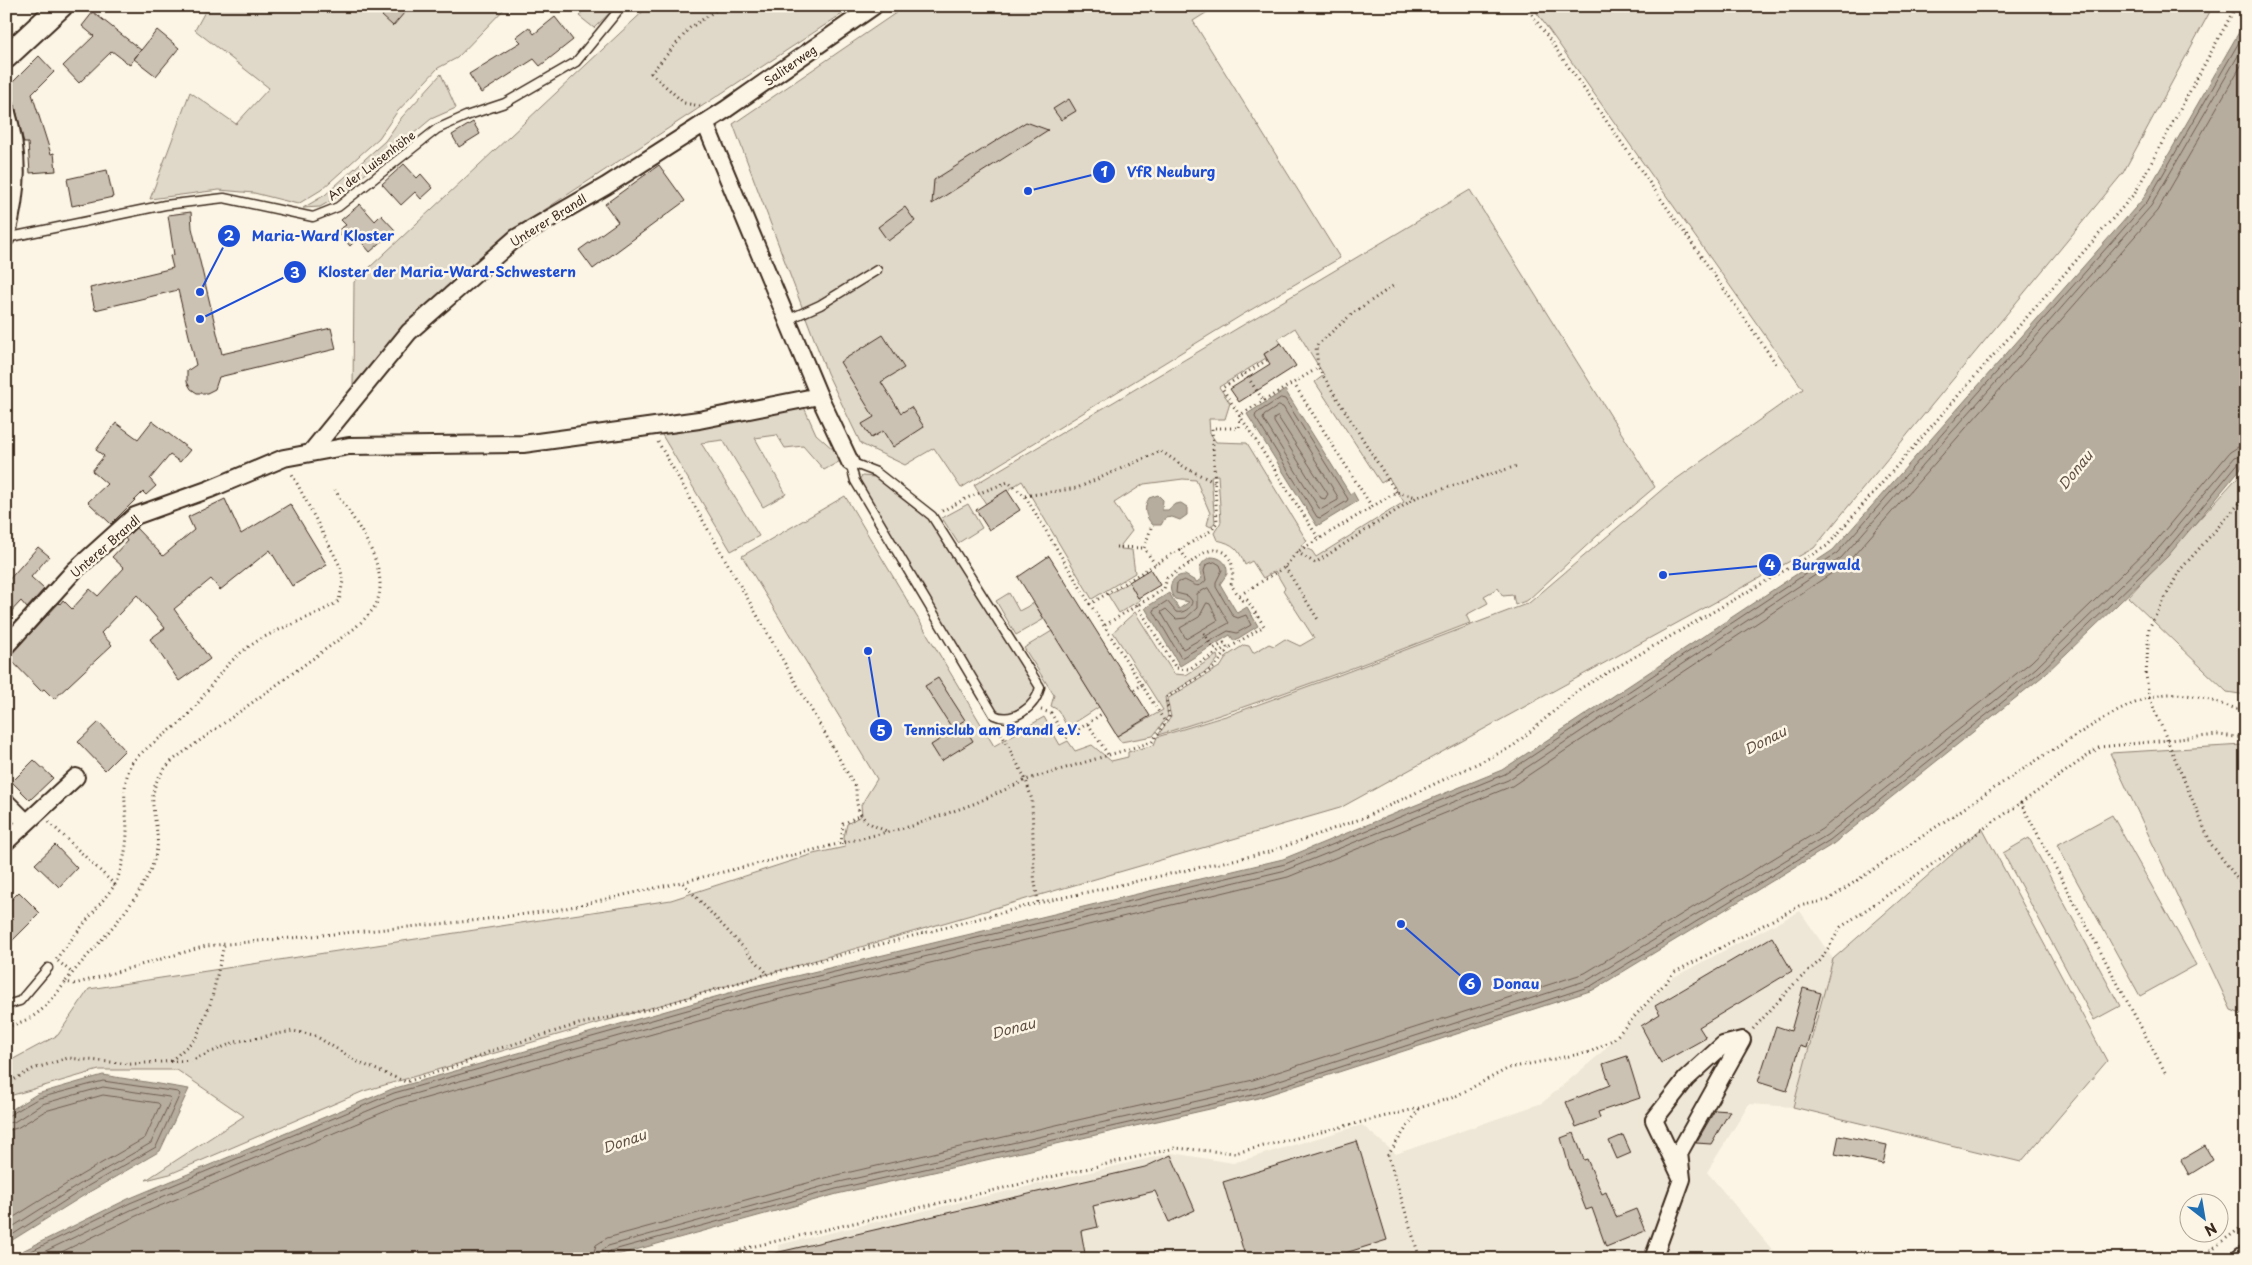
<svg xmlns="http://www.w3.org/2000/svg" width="2252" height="1265" font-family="'Playpen Sans',sans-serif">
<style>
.built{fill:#eee6d6}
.green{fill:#e0d8c8;stroke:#8e8173;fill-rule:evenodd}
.water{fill:#b7ad9e;stroke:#85796b}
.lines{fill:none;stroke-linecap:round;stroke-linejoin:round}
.shore{stroke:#6d5e51;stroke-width:1}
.building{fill:#ccc2b3;stroke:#3b2a1e}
.lane-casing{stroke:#3b2a1e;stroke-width:11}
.street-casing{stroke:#3b2a1e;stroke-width:20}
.secondary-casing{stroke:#3b2a1e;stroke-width:26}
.path{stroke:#3b2a1e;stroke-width:3;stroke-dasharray:1 4;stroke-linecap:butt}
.lane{stroke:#fcf5e5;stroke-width:8}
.street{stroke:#fcf5e5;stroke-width:16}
.secondary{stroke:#fcf5e5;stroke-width:22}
.labels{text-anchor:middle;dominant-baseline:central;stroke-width:5;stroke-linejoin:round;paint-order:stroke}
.street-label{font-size:12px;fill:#3b2a1e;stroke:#fcf5e5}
.water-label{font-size:14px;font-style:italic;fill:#605144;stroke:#fcf5e5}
.leader{fill:none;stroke:#1d4ed8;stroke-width:2}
.callout-dot{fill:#1d4ed8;stroke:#fcf5e5;stroke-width:2}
.mark-label{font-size:15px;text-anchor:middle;font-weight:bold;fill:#fff}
.callout-label{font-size:14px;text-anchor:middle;font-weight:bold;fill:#1d4ed8;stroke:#fcf5e5;stroke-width:5;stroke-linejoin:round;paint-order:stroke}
</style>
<rect width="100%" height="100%" fill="#fcf5e5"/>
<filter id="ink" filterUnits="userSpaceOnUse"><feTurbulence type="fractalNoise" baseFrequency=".02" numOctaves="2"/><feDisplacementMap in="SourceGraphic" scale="10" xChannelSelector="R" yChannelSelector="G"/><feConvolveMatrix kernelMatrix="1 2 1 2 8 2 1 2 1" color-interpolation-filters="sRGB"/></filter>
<g filter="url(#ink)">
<polygon class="built" points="1800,911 1833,959 1793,1107 1749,1104 1707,1172 1780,1259 781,1259 778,1245 1172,1153 1233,1163 1362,1125 1396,1154 1542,1103 1600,1054 1672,978"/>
<g class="green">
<polygon points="208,6 507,6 457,58 438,68 397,112 379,138 321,190 298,204 254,193 219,190 150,199 190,92 236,124 269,88 195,30"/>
<polygon points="588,6 617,6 594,28 579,16"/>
<polygon points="649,6 854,6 511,232 403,327 353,387 354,282"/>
<polygon points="906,6 1217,6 1193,21 1340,258 1242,315 961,488 934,448 905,465 861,444 827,373 733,124"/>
<polygon points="1532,6 2213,6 2123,173 1814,548 1340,808 364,1091 170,1174 146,1180 244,1116 177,1070 99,1070 6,1097 6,1063 58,1035 89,989 671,900 813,854 845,847 844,837 847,824 862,815 861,805 877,779 742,556 845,496 994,746 1044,717 1060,745 1068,741 1075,751 1092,745 1111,761 1128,757 1128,752 1154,745 1157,737 1232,714 1339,675 1529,603 1665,487 1803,389"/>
<polygon points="441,74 456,108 431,119 339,196 320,207 303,208 325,195 385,141 402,117"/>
<path d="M1470 190 1655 487 1597 536 1528 600 1515 605 1513 595 1503 596 1498 588 1484 596 1488 603 1466 615 1470 623C1367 663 1264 702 1158 735L1171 717 1167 699 1221 666 1227 656 1244 645 1249 646 1253 653 1269 644 1274 646 1285 639 1300 646 1314 638 1283 590 1285 588 1275 571 1263 578 1252 561 1245 565C1239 549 1234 544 1217 540L1214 533 1221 522 1218 475 1211 476 1215 522 1211 527 1207 525 1210 513 1196 480 1183 479 1144 484 1114 503 1132 531 1121 545V549L1132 550 1135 573 1092 599 1022 481 986 504 974 485ZM1295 328 1324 375 1315 382 1381 483 1389 478 1404 502 1316 557 1312 551 1301 546 1307 541 1247 443 1216 442 1210 433 1209 419H1225L1230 403 1219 387 1266 358 1264 354 1281 343 1278 339Z"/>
<polygon points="803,405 816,434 844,459 824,470 803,446 785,448 777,435 755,438 786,494 763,507 723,440 701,443 759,536 731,551 659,430"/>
<polygon points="2246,468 2246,695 2227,692 2128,597"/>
<polygon points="862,476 875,477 930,518 1036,688 1031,700 1008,715 996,712 858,481"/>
<polygon points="968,504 982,528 958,543 942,518"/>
<polygon points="1129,582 1140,600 1119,613 1108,595"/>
<polygon points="1009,593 1019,611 1034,603 1044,619 1016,635 996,601"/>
<polygon points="1135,612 1174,674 1186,675 1217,655 1218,659 1211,668 1165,697 1168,716 1153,736 1121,742 1117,736 1163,710 1113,632"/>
<polygon points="1052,631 1099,707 1071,725 1065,723 1058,710 1051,706 1054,695 1024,648"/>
<polygon points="2243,745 2246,746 2246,1016 2231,1010 2110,753"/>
<polygon points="2112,815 2196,965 2140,996 2057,845"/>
<polygon points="1982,828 2107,1061 2021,1162 1793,1107 1833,959"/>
<polygon points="2029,838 2120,1006 2094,1020 2003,853"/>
</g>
<g class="water">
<polygon points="2246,20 2246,462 2168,556 2043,676 1833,844 1593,990 1258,1098 837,1194 603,1259 6,1259 128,1199 392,1089 750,987 1283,859 1502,770 1833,550 2143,199"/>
<polygon points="1285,390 1350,494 1353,492 1358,501 1317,526 1247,414"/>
<path d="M1158 495 1163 500 1162 510H1168L1175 504 1181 503 1187 507V515L1180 520 1172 517 1165 518 1161 525H1153C1145 517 1143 508 1149 498Z"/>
<path d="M1211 557C1221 557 1228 563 1227 574L1220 584 1237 613 1247 607 1258 626 1234 641 1230 635 1180 666 1145 608 1169 593 1179 609 1189 602 1175 599C1166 589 1171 575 1185 575L1197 582 1202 578C1197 569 1201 561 1211 557Z"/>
<polygon points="103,1075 189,1089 160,1151 91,1191 6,1244 6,1113 37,1094"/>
</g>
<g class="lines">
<g class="shore">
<polygon points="1281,398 1285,399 1348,499 1347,501 1320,518 1317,517 1255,417 1256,414"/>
<polygon points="1279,406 1283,407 1338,497 1338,500 1322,509 1319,508 1263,419 1264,416"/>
<polygon points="1278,417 1328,494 1325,499 1321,498 1274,422 1274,419"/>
<path d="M1215 562 1220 565 1222 570 1216 582V587L1233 616 1238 618 1246 615 1251 625 1237 633 1228 631 1181 658 1153 610 1167 601 1176 612C1183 614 1192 608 1192 601L1188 596 1176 593 1177 583 1184 580C1193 583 1198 591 1206 580L1204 571 1206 565Z"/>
<polygon points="1208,588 1229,623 1183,649 1161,612 1166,609 1176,619 1186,618 1197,608 1197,594"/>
<polygon points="1207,603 1210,604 1218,620 1186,639 1180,628 1199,617"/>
<polyline points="6,1117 39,1098 103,1081 178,1092 180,1094 156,1147 88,1186 6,1239"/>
<polyline points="6,1123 14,1122 42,1104 103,1087 169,1097 171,1099 151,1143 85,1181 6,1231"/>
<polyline points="6,1131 17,1128 45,1111 103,1095 158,1103 160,1105 145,1138 81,1175 6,1222"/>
<polyline points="15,1259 130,1203 394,1093 751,992 1285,864 1505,774 1837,553 2147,202 2246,30"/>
<polyline points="29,1259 133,1209 396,1099 753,998 1286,870 1508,780 1841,558 2151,206 2246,42"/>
<polyline points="47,1259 136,1216 398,1106 755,1005 1288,877 1512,786 1847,563 2157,211 2246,57"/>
<polyline points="592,1259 596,1245 607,1238 833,1176 1253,1080 1585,973 1822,829 2031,662 2154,543 2230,452 2238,447 2246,446"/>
<polyline points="600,1259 601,1251 608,1246 835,1183 1255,1088 1588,980 1827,835 2036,668 2159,548 2235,457 2246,453"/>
<polyline points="606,1259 607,1254 610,1251 836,1189 1257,1094 1591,986 1830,840 2040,672 2164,553 2240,461 2246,459"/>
</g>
</g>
<g class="building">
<polygon points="390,6 410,6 393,26 382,16"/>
<polygon points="93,12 141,50 134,59 157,30 179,48 156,76 134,59 130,65 112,51 79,83 63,66 94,36 82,26"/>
<polygon points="555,17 573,40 540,66 534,59 481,93 469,74 521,42 516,37 529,27 534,34"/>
<polygon points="39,56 54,72 32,94 51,154 54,153 56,171 30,173 28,143 24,143 15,106 13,102 6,99 6,83 12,83"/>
<polygon points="1069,99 1076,111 1061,120 1053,109"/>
<polygon points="473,122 480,134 459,147 452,135"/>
<polygon points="1026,122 1048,130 932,204 934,180"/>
<polygon points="404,164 417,178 421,174 433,188 421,199 415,192 401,205 382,184"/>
<polygon points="659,165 685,201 593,269 579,250 618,222 605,204"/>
<polygon points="107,170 113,197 72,206 67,179"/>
<polygon points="360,204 375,221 381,215 395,230 370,252 358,238 350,246 337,231 346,225 341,220"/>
<polygon points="905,207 915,221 888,241 878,227"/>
<polygon points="191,212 192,228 222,354 331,328 336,349 219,377 215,389 207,393 197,393 191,389 187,382 187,371 196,365 178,290 95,310 90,288 173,268 170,256 174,255 168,215"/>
<polygon points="883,335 904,368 881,382 901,413 911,407 924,427 893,447 883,431 871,438 862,424 874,417 840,362"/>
<polygon points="1281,343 1296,366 1239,402 1230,389 1270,364 1264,354"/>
<polygon points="152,421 190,450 180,462 170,455 150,479 156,486 146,495 143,492 111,524 88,502 107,484 92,471 104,456 96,450 116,423 138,439"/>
<polygon points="1007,490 1020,510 989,530 976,510"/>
<polygon points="225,499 241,534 290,504 327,565 292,586 270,550 220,590 211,579 174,609 210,659 179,681 150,639 165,628 137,595 101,633 112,645 54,699 44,689 41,691 8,657 59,603 60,604 63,600 72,609 90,589 98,596 124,568 112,557 127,541 125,538 136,528 163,556 194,530 188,517"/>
<polygon points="38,547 49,556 31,577 44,589 27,608 21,601 6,617 6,583"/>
<polygon points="1049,556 1150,716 1117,736 1018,577"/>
<polygon points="1150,569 1160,585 1138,598 1129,582"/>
<polygon points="938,678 965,720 952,728 925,686"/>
<polygon points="99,722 125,750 105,770 78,742"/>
<polygon points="963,725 973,741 941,761 931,745"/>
<polygon points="34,760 53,778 30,800 12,782"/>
<polygon points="55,845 77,868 59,887 35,864"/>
<polygon points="19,892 40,913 6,947 6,905"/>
<polygon points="1772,937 1792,971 1699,1027 1706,1038 1661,1063 1641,1026 1660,1014 1655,1006"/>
<polygon points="1803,988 1821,993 1806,1048 1800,1046 1787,1091 1758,1082 1776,1026 1791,1031"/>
<polygon points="1627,1056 1640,1098 1598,1112 1600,1118 1576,1127 1566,1102 1610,1085 1603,1064"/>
<polygon points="1715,1110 1730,1111 1711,1144 1696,1143"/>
<polygon points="1574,1133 1584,1160 1587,1159 1602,1194 1606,1192 1616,1217 1636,1209 1645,1231 1606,1247 1592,1208 1586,1210 1569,1166 1561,1138"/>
<polygon points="1623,1135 1631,1153 1617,1159 1609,1141"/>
<polygon points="1839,1135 1887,1145 1883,1164 1835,1154"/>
<polygon points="1357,1141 1387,1240 1326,1259 1246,1259 1223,1182"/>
<polygon points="2205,1146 2213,1160 2189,1175 2181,1160"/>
<polygon points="1171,1155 1195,1210 1169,1222 1155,1191 1093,1206 1098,1227 1081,1231 1086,1259 776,1259 775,1253 1145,1167"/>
</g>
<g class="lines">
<g class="lane-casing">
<g id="lane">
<polyline points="6,238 165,205 224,198 313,217 338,207 437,129 466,116 505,103 576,62 622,6"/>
<polyline points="787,320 820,305 877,270"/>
<path d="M850 462 876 472 932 516 1040 687C1036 707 1013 724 994 715L855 481Z"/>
<polyline points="6,1005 20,1001 48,968"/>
</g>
</g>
<g class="street-casing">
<g id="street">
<path d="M6 109C20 156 18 191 6 238"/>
<polyline points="705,123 819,396 850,462"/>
<polyline points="311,452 409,332 516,238 606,186 725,110 874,6"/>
<polyline points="6,646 74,571 135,516 210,489 284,458 349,446 523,444 699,420 819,396"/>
<polyline points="6,802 26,822"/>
<polyline points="6,842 76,777"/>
<polyline points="1653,1259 1682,1179 1679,1153 1742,1040 1723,1045 1686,1079 1654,1120 1682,1179"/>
</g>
</g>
<g class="secondary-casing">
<g id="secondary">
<polyline points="6,57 61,6"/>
<polyline points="2243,1259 2246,1257"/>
</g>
</g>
<g class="path">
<polyline points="1526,6 1777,365"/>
<polyline points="700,106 684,103 651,73 690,28 722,6"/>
<polyline points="1267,360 1222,388 1319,539 1372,507 1294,384"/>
<polyline points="1245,373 1263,400"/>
<path d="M658 442 856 788C856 817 863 822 889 832"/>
<polyline points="1396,492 1318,368 1316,346 1353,313 1396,284"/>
<polyline points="1025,496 1077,488 1161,451 1186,468 1214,482"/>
<polyline points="2246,496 2180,570 2149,628 2146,675 2149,697 2211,844 2246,890"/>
<polyline points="1372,507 1396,492 1416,497"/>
<polyline points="942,511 967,498 1008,482 1025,496 1090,604"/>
<polyline points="1151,528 1144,548 1155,564"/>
<polyline points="1116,547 1144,548"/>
<polyline points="1297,552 1315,563 1417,497 1517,466"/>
<polyline points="1285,567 1319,621"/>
<polyline points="1240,595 1285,567 1297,552 1319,539"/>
<path d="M1137 605 1176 668 1189 669 1227 647 1229 648 1264 626 1247 600H1242L1231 585C1235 571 1233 548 1213 550 1204 551 1196 558 1189 564L1180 549"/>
<polyline points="1105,625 1164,589 1167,578 1189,564"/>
<polyline points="1204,633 1213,649 1224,643 1227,647"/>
<polyline points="1142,685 1165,722"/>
<polyline points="1134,690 1142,685 1090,604 1212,530 1217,522 1212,428 1239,428 1240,415 1318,368"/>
<polyline points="1041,710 1051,713 1066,738 1103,713"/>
<polyline points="1088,724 1109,756"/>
<polyline points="999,729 1026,780 1032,800 1034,875 1038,903"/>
<polyline points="49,822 115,885 56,959"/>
<polyline points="841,844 843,824 860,815"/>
<polyline points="683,883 768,974"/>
<path d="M115 885C122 868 127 849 127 830 126 804 121 792 130 766 133 757 169 731 179 724 199 707 214 676 236 657 266 629 305 623 339 601L343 581 340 566 291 472"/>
<polyline points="58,961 72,973"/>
<path d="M66 981C96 943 149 896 157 848 158 841 157 832 156 825 150 796 151 781 173 760L355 628C363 620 373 612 377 602 391 565 353 520 335 490"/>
<path d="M6 1027C41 1017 44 1008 66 982L75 984 206 946 471 921 557 910 682 882 912 826 976 803 1026 780 1152 742 1169 717 1166 698 1215 667 1229 648"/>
<polyline points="1753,1029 1795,983 1821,960 1841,927 2021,803"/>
<polyline points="171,1061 196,1038 211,1002 224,945"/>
<polyline points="2165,1072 2021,803 2100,747 2218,735 2246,738"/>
<polyline points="6,1084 33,1069 68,1058 131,1064 193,1060 235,1042 293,1031 314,1035 358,1062 406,1082 462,1064 491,1051 579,1024 651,1009 768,974 1038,903 1269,852 1363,818 1512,747 1581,688 1827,546 2135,193 2236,6"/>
<polyline points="1419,1109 1388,1155 1420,1259"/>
<path d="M712 1259 751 1247 1175 1148 1235 1153 1419 1108 1454 1097 1509 1068 1590 1052 1614 1039 1675 972 1799 906 1828 900C1904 849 1979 797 2056 748 2083 731 2137 695 2168 694 2195 693 2221 704 2246 712"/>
<polyline points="2198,1259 2246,1224"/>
</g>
<use href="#lane" class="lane"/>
<use href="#street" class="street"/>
<use href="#secondary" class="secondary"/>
</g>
</g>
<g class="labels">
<g class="street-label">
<text transform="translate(790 65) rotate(-35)">Saliterweg</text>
<text transform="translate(371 165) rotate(-37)">An der Luisenhöhe</text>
<text transform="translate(548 220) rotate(-32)">Unterer Brandl</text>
<text transform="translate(105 546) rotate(-41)">Unterer Brandl</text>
</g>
<g class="water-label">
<text transform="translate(2075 470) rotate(-51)">Donau</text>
<text transform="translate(1765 740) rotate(-27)">Donau</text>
<text transform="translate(1013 1028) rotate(-15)">Donau</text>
<text transform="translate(624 1141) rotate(-19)">Donau</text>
</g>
</g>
<path class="leader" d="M1028 191L1104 172M200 292L229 236M200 319L295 272M1663 575L1770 565M868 651L881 730M1401 924L1470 984"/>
<g class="callout-dot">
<circle cx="1028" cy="191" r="5"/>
<circle cx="200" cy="292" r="5"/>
<circle cx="200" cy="319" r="5"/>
<circle cx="1663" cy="575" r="5"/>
<circle cx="868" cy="651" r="5"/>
<circle cx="1401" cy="924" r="5"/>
<circle cx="1104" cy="172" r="12"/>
<circle cx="229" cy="236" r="12"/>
<circle cx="295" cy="272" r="12"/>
<circle cx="1770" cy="565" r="12"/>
<circle cx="881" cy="730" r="12"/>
<circle cx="1470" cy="984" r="12"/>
</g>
<g class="mark-label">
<text x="1104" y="177">1</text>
<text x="229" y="241">2</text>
<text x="295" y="278">3</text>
<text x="1770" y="570">4</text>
<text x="881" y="736">5</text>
<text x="1470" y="989">6</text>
</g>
<g class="callout-label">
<text x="1171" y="177">VfR Neuburg</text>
<text x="323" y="241">Maria-Ward Kloster</text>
<text x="447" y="277">Kloster der Maria-Ward-Schwestern</text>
<text x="1826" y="570">Burgwald</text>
<text x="992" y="735">Tennisclub am Brandl e.V.</text>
<text x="1516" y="989">Donau</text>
</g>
<rect width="2252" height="1265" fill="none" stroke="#fcf5e5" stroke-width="25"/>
<rect x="12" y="12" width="2227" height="1240" fill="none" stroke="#3b2a1e" stroke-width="2" filter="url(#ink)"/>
<g transform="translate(2204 1218) rotate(149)"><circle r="24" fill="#fcf5e5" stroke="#afa495"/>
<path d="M0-4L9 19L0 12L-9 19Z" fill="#1f6fb2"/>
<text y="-8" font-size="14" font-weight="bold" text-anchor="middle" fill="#3b2a1e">N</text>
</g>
</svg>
